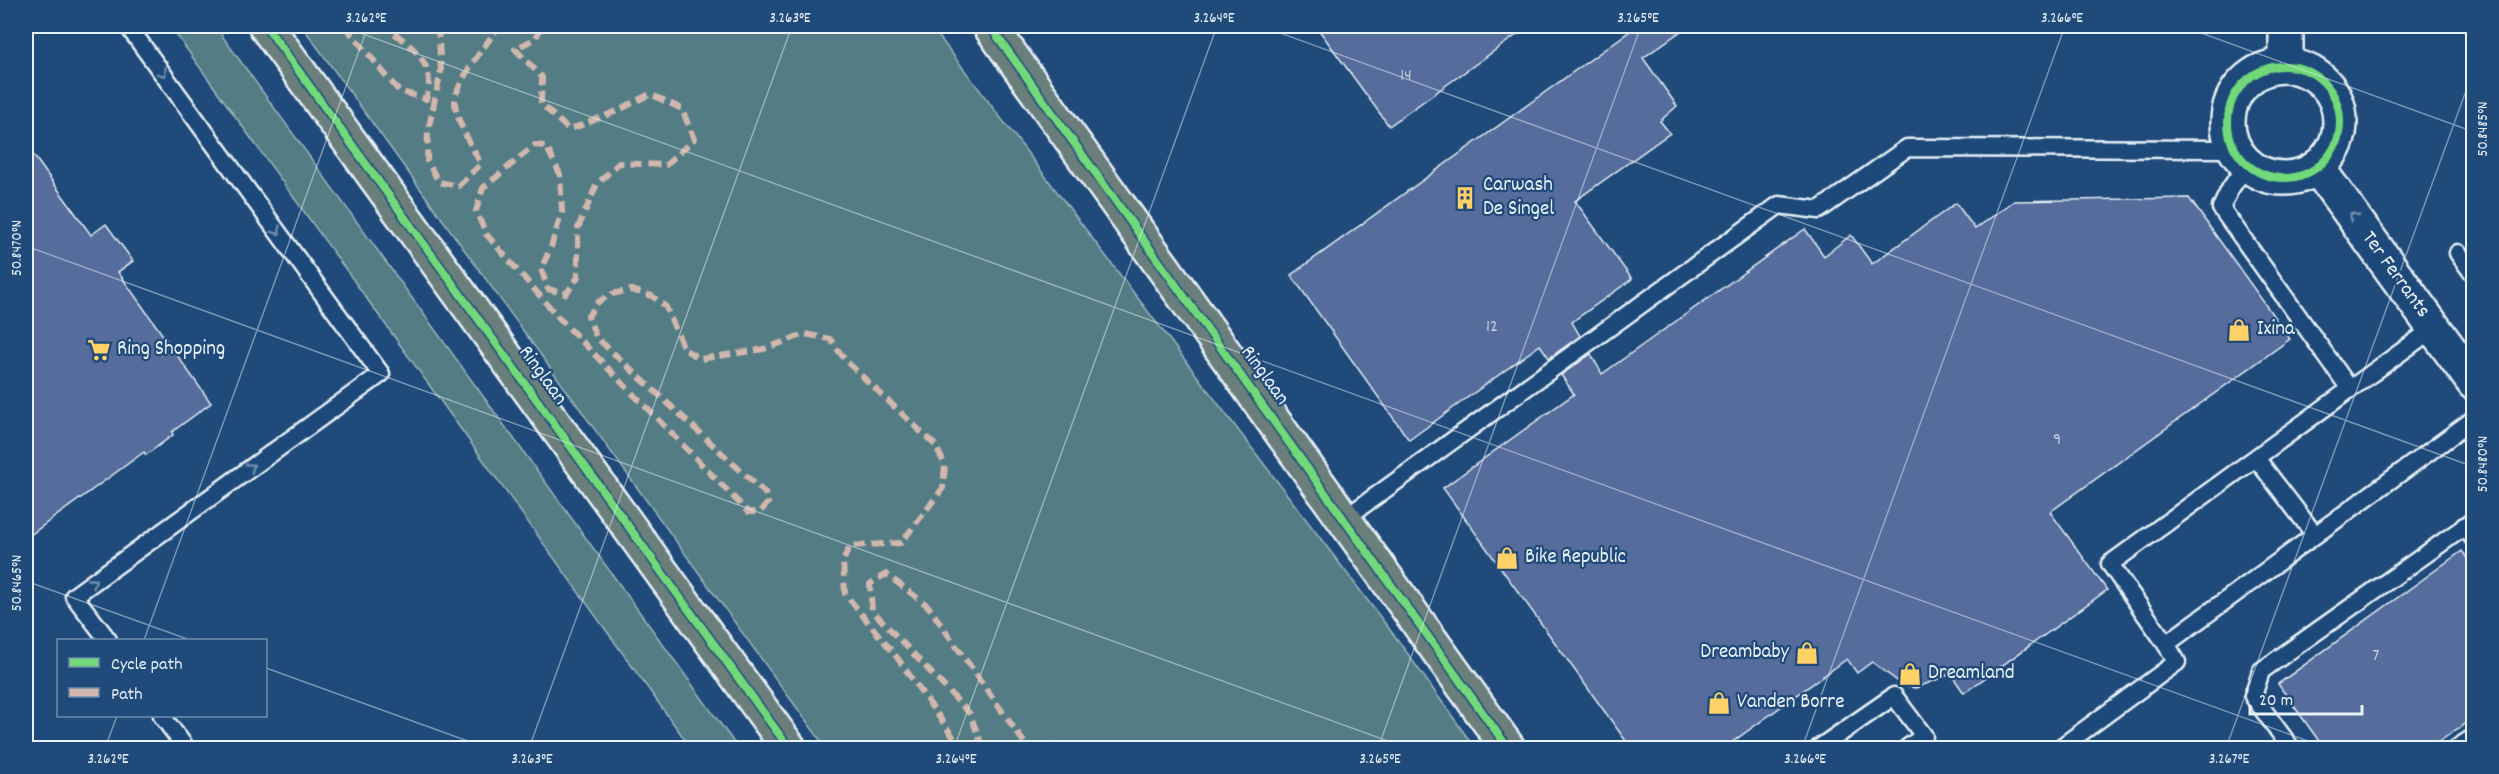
<svg xmlns="http://www.w3.org/2000/svg" width="2499" height="774" font-family="Dekko,sans-serif">
<style>
.green{fill:#527c84;stroke:#9db6be;stroke-width:1.5}
.building{fill:#546c9c;stroke:#e8f1f8;stroke-width:1.5}
.lines{fill:none;stroke-linecap:round;stroke-linejoin:round}
.service-casing{stroke:#e8f1f8;stroke-width:21}
.minor-casing{stroke:#e8f1f8;stroke-width:38}
.primary-casing{stroke:#e8f1f8;stroke-width:38}
.service{stroke:#1f4a7a;stroke-width:16}
.minor{stroke:#1f4a7a;stroke-width:33}
.primary{stroke:#6b7f7c;stroke-width:33}
.quiet{stroke:#d1b7ad;stroke-width:6;stroke-dasharray:12 6;stroke-linecap:butt}
.cycleway-casing{stroke:#1f4a7a;stroke-width:11}
.cycleway{stroke:#71d979;stroke-width:8}
.oneway{stroke:#6f8dac}
.ticks{fill:none;stroke:#e8f1f8;stroke-width:1.5;stroke-opacity:0.45}
.labels{text-anchor:middle;dominant-baseline:central;stroke-width:4.5;stroke-linejoin:round;paint-order:stroke}
.number-label{font-size:18px;fill:#c3d0e1}
.poi-label{font-size:21px;fill:#e8f1f8;stroke:#1f4a7a;text-anchor:start}
.street-label{font-size:21px;fill:#e8f1f8;stroke:#1f4a7a}
.neatline{fill:none;stroke:#e8f1f8;stroke-width:2}
.ticks-label{font-size:15px;text-anchor:middle;fill:#e8f1f8}
</style>
<rect width="100%" height="100%" fill="#1f4a7a"/>
<filter id="ink" filterUnits="userSpaceOnUse"><feTurbulence type="fractalNoise" baseFrequency=".0167" numOctaves="2"/><feDisplacementMap in="SourceGraphic" scale="12" xChannelSelector="R" yChannelSelector="G"/><feConvolveMatrix kernelMatrix="1 2 1 2 8 2 1 2 1" color-interpolation-filters="sRGB"/></filter>
<g filter="url(#ink)">
<g class="green">
<polygon points="170,26 215,26 738,748 691,748"/>
<polygon points="302,26 931,26 1400,643 1475,748 826,748"/>
</g>
<g class="building">
<polygon points="1316,26 1529,26 1389,126"/>
<polygon points="1637,26 1688,26 1643,58 1677,106 1660,121 1670,133 1575,201 1632,279 1572,322 1580,336 1549,358 1540,345 1409,440 1291,275"/>
<polygon points="26,145 91,235 106,224 133,261 118,272 211,403 172,432 173,435 146,455 144,452 26,538"/>
<polygon points="2189,198 2290,339 2050,512 2107,590 1964,693 1951,674 1916,688 1904,686 1872,662 1857,673 1847,659 1724,748 1631,748 1443,488 1574,394 1561,375 1591,354 1602,374 1805,229 1824,256 1851,235 1872,264 1956,203 1975,229 2014,201"/>
<polygon points="2462,551 2474,568 2474,717 2430,748 2324,748 2278,684"/>
</g>
<g class="lines">
<g class="service-casing">
<g id="service">
<polyline points="2247,164 2230,189 2221,208 2350,389"/>
<polyline points="2458,253 2474,275"/>
<polyline points="2434,328 2110,564 2166,644 2474,419"/>
<polyline points="2256,458 2315,535"/>
<polyline points="1344,519 1779,205 1819,210 1907,148 2235,149"/>
<polyline points="2464,526 2474,539"/>
<polyline points="108,640 74,596 381,374 128,26"/>
<polyline points="162,716 186,748"/>
<polyline points="1819,748 1894,696 1924,736 1907,748"/>
<polyline points="2060,748 2177,662 2166,644"/>
<polyline points="2291,748 2253,696 2261,671 2474,520"/>
<polyline points="2457,748 2474,737"/>
</g>
</g>
<g class="minor-casing">
<g id="minor">
<polyline points="2286,26 2286,66"/>
<circle cx="2284" cy="122" r="56"/>
<polyline points="2317,167 2474,383"/>
</g>
</g>
<g class="primary-casing">
<g id="primary">
<polyline points="266,26 789,748"/>
<polyline points="990,26 1508,748"/>
</g>
</g>
<use href="#service" class="service"/>
<use href="#minor" class="minor"/>
<use href="#primary" class="primary"/>
<g class="quiet">
<path d="M345 26 399 91 426 99C438 63 411 45 384 26"/>
<path d="M438 26 441 71 428 131 427 161 439 182 458 186 481 164C472 146 457 124 455 103 454 84 488 42 499 26"/>
<polyline points="541,26 536,38 515,49 542,77 541,104 569,130 617,111 650,94 682,109 694,139 666,165 619,163 597,184 578,228 578,277 566,294 548,289 541,269 551,247 562,212 560,174 546,146 535,145 483,188 476,211 486,234 561,320 748,512 760,512 768,503 765,493 596,337 588,316 598,302 612,294 631,290 652,296 666,307 684,349 700,359 764,349 805,334 830,339 846,361 935,445 945,465 943,488 901,543 850,546 843,561 845,594 896,656 961,748"/>
<polyline points="983,748 970,714 872,610 870,584 886,574 928,606 1028,748"/>
<polyline points="1043,748 1050,745 1059,748"/>
</g>
<g class="cycleway-casing">
<g id="cycleway">
<polyline points="266,26 789,748"/>
<polyline points="990,26 1508,748"/>
<circle cx="2284" cy="122" r="56"/>
</g>
</g>
<use href="#cycleway" class="cycleway"/>
</g>
<defs><path id="oneway-chevron" d="M-2-3.5L2.5 0L-2 3.5" fill="none" stroke-width="1.6" stroke-linecap="round" stroke-linejoin="round" transform="scale(1.5)"/></defs>
<g class="oneway">
<use href="#oneway-chevron" transform="translate(163 73) rotate(54)"/>
<use href="#oneway-chevron" transform="translate(2353 216) rotate(-126)"/>
<use href="#oneway-chevron" transform="translate(277 231) rotate(54)"/>
<use href="#oneway-chevron" transform="translate(251 467) rotate(-36)"/>
<use href="#oneway-chevron" transform="translate(93 582) rotate(-36)"/>
</g>
</g>
<path class="ticks" d="M341 26 2327 748M1261 26 2474 467M2182 26 2474 132M26 246 1407 748M26 581 190 640M144 640 368 26M266 668 487 748M105 748 117 716M529 748 792 26M954 748 1217 26M1378 748 1641 26M1802 748 2065 26M2226 748 2474 69"/>
<defs>
<g id="building-bare" transform="scale(1.8)"><path d="M-4-6H4V6H1V3H-1V6H-4ZM-2.5-4.3h1.7v1.8h-1.7ZM.8-4.3h1.7v1.8H.8ZM-2.5-1h1.7V.8h-1.7ZM.8-1h1.7V.8H.8Z" fill="#ffd166" stroke="#1f4a7a" stroke-width="2.5" paint-order="stroke"/></g>
<g id="shop-bare" transform="scale(1.8)"><path d="M-5-2.5h2.3a2.7 3.5 0 0 1 5.4 0H5L5.5 6h-11ZM-1.5-2.5h3a1.5 2.3 0 0 0-3 0Z" fill="#ffd166" stroke="#1f4a7a" stroke-width="2.5" paint-order="stroke"/></g>
<g id="supermarket-bare" transform="scale(1.8)"><path d="M-6-5.5h2.5l.6 2H6L4.5 2H-2.5L-4.4-4H-6ZM-1.5 3.2a1.3 1.3 0 1 0 .1 0ZM3 3.2a1.3 1.3 0 1 0 .1 0Z" fill="#ffd166" stroke="#1f4a7a" stroke-width="2.5" paint-order="stroke"/></g>
</defs>
<g fill-rule="evenodd">
<use href="#building-bare" x="1465" y="198"/>
<use href="#shop-bare" x="2239" y="330"/>
<use href="#supermarket-bare" x="99" y="350"/>
<use href="#shop-bare" x="1507" y="558"/>
<use href="#shop-bare" x="1807" y="653"/>
<use href="#shop-bare" x="1910" y="674"/>
<use href="#shop-bare" x="1719" y="703"/>
</g>
<g class="labels">
<g class="number-label">
<text x="1406" y="76">14</text>
<text x="1492" y="327">12</text>
<text x="2057" y="440">9</text>
<text x="2376" y="656">7</text>
</g>
<g class="poi-label">
<text x="1483" y="186">Carwash<tspan x="1483" dy="24">De Singel</tspan></text>
<text x="2257" y="330">Ixina</text>
<text x="117" y="350">Ring Shopping</text>
<text x="1525" y="558">Bike Republic</text>
<text x="1789" y="653" text-anchor="end">Dreambaby</text>
<text x="1928" y="674">Dreamland</text>
<text x="1737" y="703">Vanden Borre</text>
</g>
<g class="street-label">
<text transform="translate(2395 275) rotate(54)">Ter Ferrants</text>
<text transform="translate(542 376) rotate(54)">Ringlaan</text>
<text transform="translate(1264 376) rotate(54)">Ringlaan</text>
</g>
</g>
<rect width="2499" height="774" fill="none" stroke="#1f4a7a" stroke-width="66"/>
<rect x="57" y="639" width="210" height="78" fill="#1f4a7a" stroke="#6f8dac" stroke-width="1.5"/>
<rect x="69" y="658" width="30" height="9" fill="#71d979" stroke="#6f8dac" stroke-width="1.5"/>
<text x="111" y="669" font-size="18" fill="#e8f1f8">Cycle path</text>
<rect x="69" y="688" width="30" height="9" fill="#d1b7ad" stroke="#6f8dac" stroke-width="1.5"/>
<text x="111" y="699" font-size="18" fill="#e8f1f8">Path</text>
<path d="M2250 705v9h112v-9" fill="none" stroke="#e8f1f8" stroke-width="3"/>
<text x="2259" y="705" font-size="18" fill="#e8f1f8" stroke="#1f4a7a" stroke-width="4.5" paint-order="stroke">20 m</text>
<rect x="33" y="33" width="2433" height="708" class="neatline"/>
<g class="ticks-label">
<text x="366" y="22">3.262°E</text>
<text x="790" y="22">3.263°E</text>
<text x="1214" y="22">3.264°E</text>
<text x="1638" y="22">3.265°E</text>
<text x="2062" y="22">3.266°E</text>
<text transform="translate(2482 129) rotate(-90)" y="5">50.8485°N</text>
<text transform="translate(16 248) rotate(-90)" y="5">50.8470°N</text>
<text transform="translate(2482 464) rotate(-90)" y="5">50.8480°N</text>
<text transform="translate(16 583) rotate(-90)" y="5">50.8465°N</text>
<text x="108" y="763">3.262°E</text>
<text x="532" y="763">3.263°E</text>
<text x="956" y="763">3.264°E</text>
<text x="1380" y="763">3.265°E</text>
<text x="1805" y="763">3.266°E</text>
<text x="2229" y="763">3.267°E</text>
</g>
</svg>
